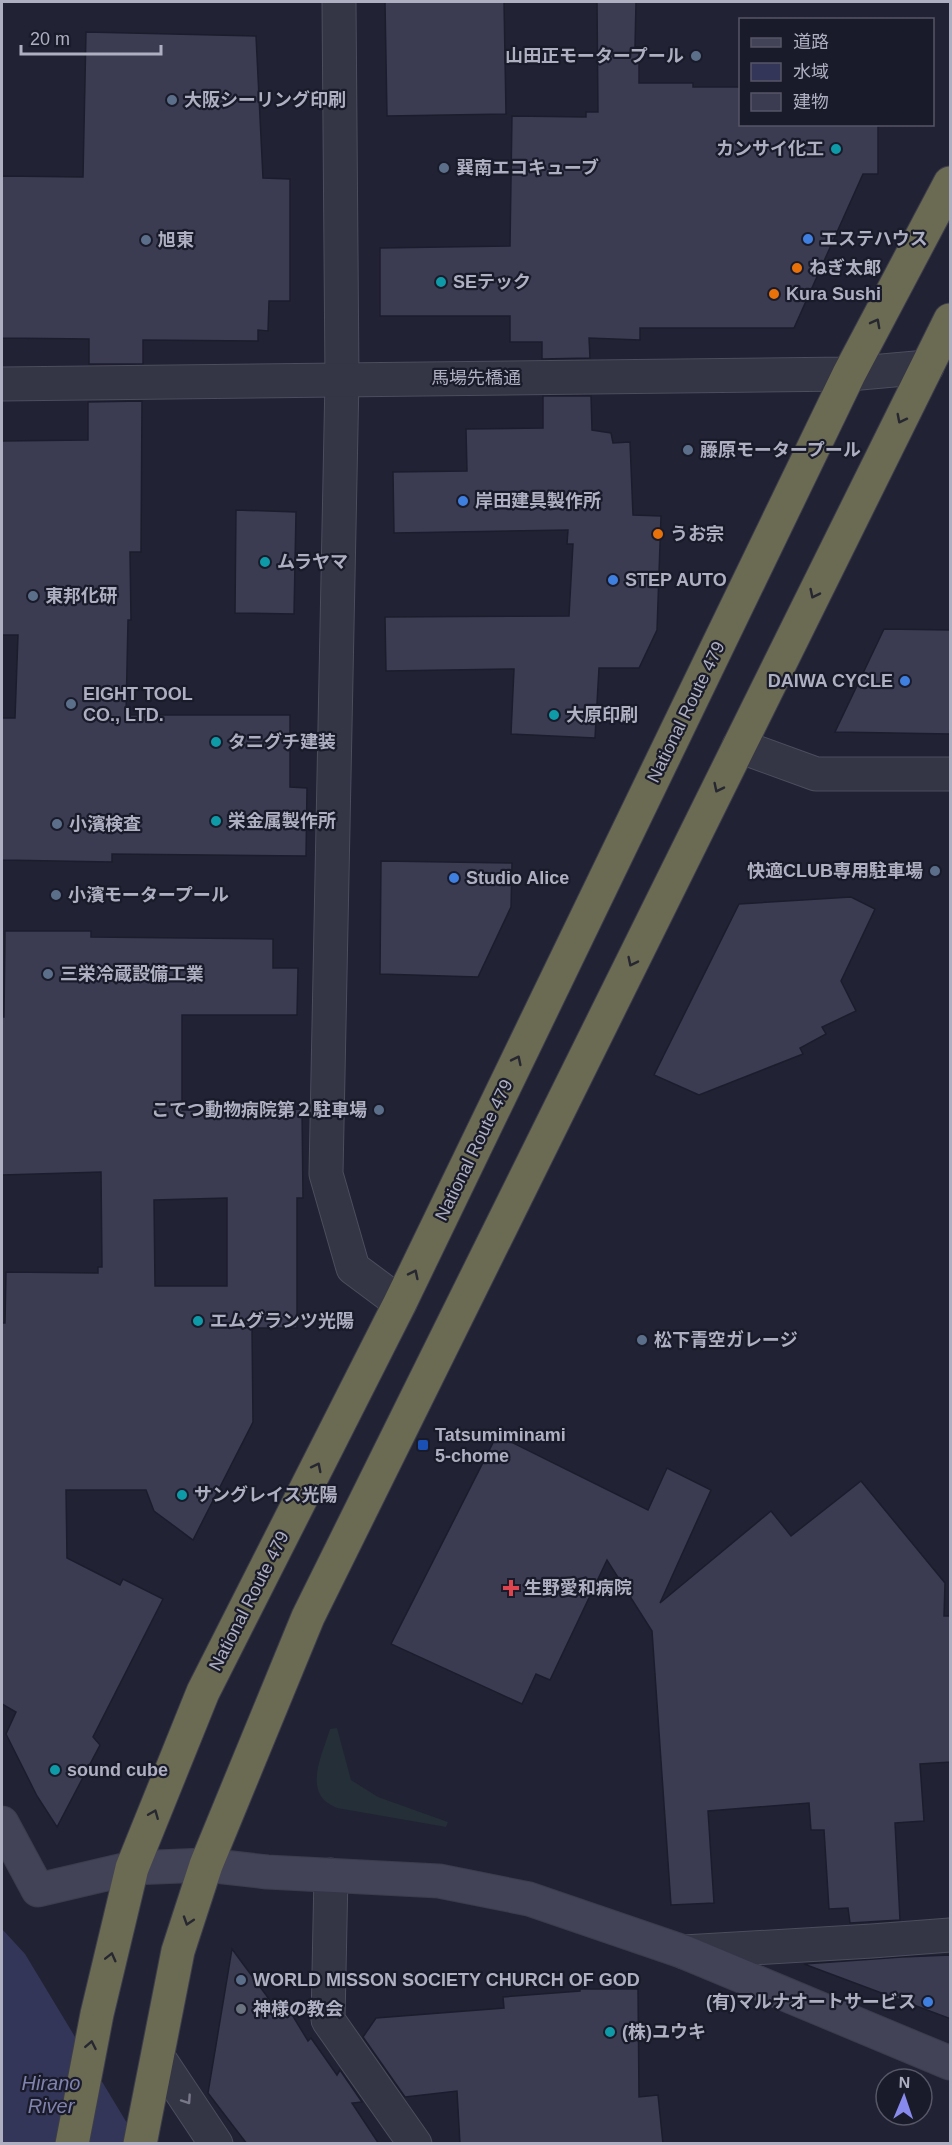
<svg xmlns="http://www.w3.org/2000/svg" width="952" height="2145" font-family="Helvetica,'Noto Sans JP',sans-serif">
<style>
.green{fill:#242f37}
.water{fill:#343659}
.building{fill:#3b3c52;stroke:#1c1d2c;stroke-width:1.5;fill-rule:evenodd}
.lines{fill:none;stroke-linecap:round;stroke-linejoin:round}
.street-casing{stroke:#4c4d5d;stroke-width:35}
.secondary-casing{stroke:#3b3c4c;stroke-width:35}
.highway-casing{stroke:#3c3d4d;stroke-width:35}
.street{stroke:#343545;stroke-width:33}
.secondary{stroke:#434358;stroke-width:33}
.highway{stroke:#6b6a52;stroke-width:33}
.oneway{stroke:#262730}
.oneway2{stroke:#78788a}
.service-dot{fill:#5c6f8a;stroke:#1a1b2a;stroke-width:2}
.culture-dot{fill:#0f9aa8;stroke:#1a1b2a;stroke-width:2}
.shop-dot{fill:#3f7fe0;stroke:#1a1b2a;stroke-width:2}
.food-dot{fill:#e8710a;stroke:#1a1b2a;stroke-width:2}
.transit-dot{fill:#1a4fb4;stroke:#1a1b2a;stroke-width:2}
.health-dot{fill:#e0444e;stroke:#1a1b2a;stroke-width:2}
.worship-dot{fill:#6b7280;stroke:#1a1b2a;stroke-width:2}
.labels{text-anchor:middle;dominant-baseline:central;stroke-width:4.5;stroke-linejoin:round;paint-order:stroke}
.poi-label{font-size:18px;font-weight:bold;fill:#afafc2;stroke:#1a1b2a;text-anchor:start}
.street-label{font-size:18px;fill:#afafc2;stroke:#1a1b2a}
.water-label{font-size:20px;font-style:italic;fill:#8083ad;stroke:#1a1b2a}
</style>
<rect width="100%" height="100%" fill="#212234"/>
<path class="green" d="M337 1728 351 1780 378 1797 448 1822 446 1827 337 1808C333 1806 327 1803 324 1800 307 1782 324 1750 330 1729Z"/>
<polygon class="water" points="2,1929 25,1954 139,2143 3,2144 2,2141"/>
<g class="building">
<polygon points="385,2 504,2 506,114 387,116"/>
<polygon points="597,2 636,2 635,47 639,47 639,83 693,83 693,87 741,87 741,124 878,124 878,174 863,174 794,328 640,328 640,340 589,338 590,358 542,359 542,342 510,342 510,316 380,316 380,248 510,246 512,116 586,117 586,112 598,112"/>
<polygon points="86,32 256,36 263,178 290,179 290,301 269,301 268,331 258,330 258,341 143,340 143,364 89,364 89,339 2,338 2,176 83,177"/>
<polygon points="543,396 591,396 592,430 611,433 613,443 630,442 633,515 661,516 657,630 639,668 599,668 595,738 511,734 514,669 386,671 385,617 569,616 573,544 567,544 568,530 394,533 393,472 467,471 466,429 543,428"/>
<polygon points="142,401 141,552 130,552 131,620 128,620 126,715 290,715 290,787 307,788 306,856 112,854 112,862 2,860 2,718 15,718 18,635 2,635 2,441 88,440 88,402"/>
<polygon points="236,510 296,512 294,614 235,613"/>
<polygon points="884,629 951,630 951,734 835,732"/>
<polygon points="381,861 512,863 511,907 478,977 380,974"/>
<polygon points="851,897 875,909 841,981 856,1011 822,1027 826,1034 800,1048 803,1054 699,1095 654,1075 739,904"/>
<path d="M5 931H91V937L273 939V968H298L297 1015H182V1110L302 1109 303 1198H297V1328H252L253 1422 193 1540 154 1511 146 1490H66L67 1558 120 1585 123 1579 163 1599 93 1737 100 1745 57 1827 37 1796 6 1734 16 1712 2 1704V1323H5L6 1272 98 1273V1267H102L101 1172 2 1175V1017H4ZM227 1198V1286H155L154 1200Z"/>
<polygon points="497,1435 648,1510 667,1468 711,1490 660,1603 771,1511 791,1536 861,1481 945,1583 944,1616 951,1616 951,1762 920,1764 924,1821 895,1823 900,1920 850,1923 848,1908 829,1909 824,1830 811,1830 809,1803 708,1811 714,1903 671,1905 652,1631 607,1560 550,1680 536,1674 522,1704 391,1644"/>
<polygon points="232,1949 280,2014 288,2008 308,2041 311,2038 337,2075 340,2070 362,2102 352,2103 379,2144 247,2144 208,2093"/>
<polygon points="951,1955 951,2019 804,1964 902,1957"/>
<polygon points="580,1989 638,1989 639,2097 658,2095 663,2144 460,2144 457,2091 405,2097 363,2037 376,2018 504,2008 503,1997 580,1991"/>
</g>
<g class="lines">
<g class="street-casing">
<g id="street">
<polyline points="339,2 342,379 326,1174 353,1268 400,1303"/>
<polyline points="2,384 849,374 927,367"/>
<polyline points="739,746 816,774 950,774"/>
<polyline points="331,1875 328,2020 415,2144"/>
<polyline points="684,1952 872,1941 950,1935"/>
<polyline points="158,2057 216,2144"/>
</g>
</g>
<g class="secondary-casing">
<polyline id="secondary" points="2,1823 38,1890 132,1868 206,1865 267,1872 439,1881 529,1899 684,1952 950,2063"/>
</g>
<g class="highway-casing">
<g id="highway">
<polyline points="72,2144 97,2014 132,1868 203,1692 400,1303 849,374 950,183"/>
<polyline points="140,2144 178,1951 206,1865 308,1617 950,320"/>
</g>
</g>
<use href="#street" class="street"/>
<use href="#secondary" class="secondary"/>
<use href="#highway" class="highway"/>
</g>
<defs><path id="oneway-chevron" d="M-2-3.5L2.5 0L-2 3.5" fill="none" stroke-width="1.6" stroke-linecap="round" stroke-linejoin="round" transform="scale(1.5)"/></defs>
<g class="oneway">
<use href="#oneway-chevron" transform="translate(876 323) rotate(-62)"/>
<use href="#oneway-chevron" transform="translate(901 419) rotate(117)"/>
<use href="#oneway-chevron" transform="translate(814 594) rotate(116)"/>
<use href="#oneway-chevron" transform="translate(718 788) rotate(116)"/>
<use href="#oneway-chevron" transform="translate(632 962) rotate(116)"/>
<use href="#oneway-chevron" transform="translate(517 1060) rotate(-64)"/>
<use href="#oneway-chevron" transform="translate(414 1274) rotate(-64)"/>
<use href="#oneway-chevron" transform="translate(317 1467) rotate(-63)"/>
<use href="#oneway-chevron" transform="translate(154 1814) rotate(-68)"/>
<use href="#oneway-chevron" transform="translate(188 1921) rotate(108)"/>
<use href="#oneway-chevron" transform="translate(111 1957) rotate(-76)"/>
<use href="#oneway-chevron" transform="translate(91 2045) rotate(-79)"/>
</g>
<use class="oneway2" href="#oneway-chevron" transform="translate(187 2100) rotate(56)"/>
<g class="service-dot">
<circle cx="696" cy="56" r="6"/>
<circle cx="172" cy="100" r="6"/>
<circle cx="444" cy="168" r="6"/>
<circle cx="146" cy="240" r="6"/>
<circle cx="688" cy="450" r="6"/>
<circle cx="33" cy="596" r="6"/>
<circle cx="71" cy="704" r="6"/>
<circle cx="57" cy="824" r="6"/>
<circle cx="935" cy="871" r="6"/>
<circle cx="56" cy="895" r="6"/>
<circle cx="48" cy="974" r="6"/>
<circle cx="379" cy="1110" r="6"/>
<circle cx="642" cy="1340" r="6"/>
<circle cx="241" cy="1980" r="6"/>
</g>
<g class="culture-dot">
<circle cx="836" cy="149" r="6"/>
<circle cx="441" cy="282" r="6"/>
<circle cx="265" cy="562" r="6"/>
<circle cx="554" cy="715" r="6"/>
<circle cx="216" cy="742" r="6"/>
<circle cx="216" cy="821" r="6"/>
<circle cx="198" cy="1321" r="6"/>
<circle cx="182" cy="1495" r="6"/>
<circle cx="55" cy="1770" r="6"/>
<circle cx="610" cy="2032" r="6"/>
</g>
<g class="shop-dot">
<circle cx="808" cy="239" r="6"/>
<circle cx="463" cy="501" r="6"/>
<circle cx="613" cy="580" r="6"/>
<circle cx="905" cy="681" r="6"/>
<circle cx="454" cy="878" r="6"/>
<circle cx="928" cy="2002" r="6"/>
</g>
<g class="food-dot">
<circle cx="797" cy="268" r="6"/>
<circle cx="774" cy="294" r="6"/>
<circle cx="658" cy="534" r="6"/>
</g>
<rect class="transit-dot" x="417" y="1439" width="12" height="12" rx="3"/>
<path class="health-dot" d="M508 1579h6v6h6v6h-6v6h-6v-6h-6v-6h6z"/>
<circle class="worship-dot" cx="241" cy="2009" r="6"/>
<g class="labels">
<g class="poi-label">
<text x="684" y="56" text-anchor="end">山田正モータープール</text>
<text x="184" y="100">大阪シーリング印刷</text>
<text x="824" y="149" text-anchor="end">カンサイ化工</text>
<text x="456" y="168">巽南エコキューブ</text>
<text x="820" y="239">エステハウス</text>
<text x="158" y="240">旭東</text>
<text x="809" y="268">ねぎ太郎</text>
<text x="453" y="282">SEテック</text>
<text x="786" y="294">Kura Sushi</text>
<text x="700" y="450">藤原モータープール</text>
<text x="475" y="501">岸田建具製作所</text>
<text x="670" y="534">うお宗</text>
<text x="277" y="562">ムラヤマ</text>
<text x="625" y="580">STEP AUTO</text>
<text x="45" y="596">東邦化研</text>
<text x="893" y="681" text-anchor="end">DAIWA CYCLE</text>
<text x="83" y="694">EIGHT TOOL<tspan x="83" dy="21">CO., LTD.</tspan></text>
<text x="566" y="715">大原印刷</text>
<text x="228" y="742">タニグチ建装</text>
<text x="228" y="821">栄金属製作所</text>
<text x="69" y="824">小濱検査</text>
<text x="923" y="871" text-anchor="end">快適CLUB専用駐車場</text>
<text x="466" y="878">Studio Alice</text>
<text x="68" y="895">小濱モータープール</text>
<text x="60" y="974">三栄冷蔵設備工業</text>
<text x="367" y="1110" text-anchor="end">こてつ動物病院第２駐車場</text>
<text x="210" y="1321">エムグランツ光陽</text>
<text x="654" y="1340">松下青空ガレージ</text>
<text x="435" y="1435">Tatsumiminami<tspan x="435" dy="21">5-chome</tspan></text>
<text x="194" y="1495">サングレイス光陽</text>
<text x="524" y="1588">生野愛和病院</text>
<text x="67" y="1770">sound cube</text>
<text x="253" y="1980">WORLD MISSON SOCIETY CHURCH OF GOD</text>
<text x="916" y="2002" text-anchor="end">(有)マルナオートサービス</text>
<text x="253" y="2009">神様の教会</text>
<text x="622" y="2032">(株)ユウキ</text>
</g>
<g class="street-label">
<text x="476" y="378">馬場先橋通</text>
<text transform="translate(686 712) rotate(-64)">National Route 479</text>
<text transform="translate(474 1150) rotate(-64)">National Route 479</text>
<text transform="translate(249 1601) rotate(-63)">National Route 479</text>
</g>
<g class="water-label">
<text x="51" y="2083">Hirano<tspan x="51" dy="23">River</tspan></text>
</g>
</g>
<rect width="952" height="2145" fill="none" stroke="#afafc2" stroke-width="6"/>
<rect x="739" y="18" width="195" height="108" fill="#1a1b2a" stroke="#565667" stroke-width="1.5"/>
<rect x="751" y="38" width="30" height="9" fill="#434358" stroke="#565667" stroke-width="1.5"/>
<text x="793" y="48" font-size="18" fill="#afafc2">道路</text>
<rect x="751" y="63" width="30" height="18" fill="#343659" stroke="#565667" stroke-width="1.5"/>
<text x="793" y="78" font-size="18" fill="#afafc2">水域</text>
<rect x="751" y="93" width="30" height="18" fill="#3b3c52" stroke="#565667" stroke-width="1.5"/>
<text x="793" y="108" font-size="18" fill="#afafc2">建物</text>
<g transform="translate(904 2097) rotate(2)"><circle r="28" fill="#1a1b2a" stroke="#565667" stroke-width="1.5"/>
<path d="M0-4.5L10 22L0 15L-10 22Z" fill="#888aee"/>
<text y="-9" font-size="16" font-weight="bold" text-anchor="middle" fill="#afafc2">N</text>
</g>
<path d="M21 45v9h140v-9" fill="none" stroke="#afafc2" stroke-width="3"/>
<text x="30" y="45" font-size="18" fill="#afafc2" stroke="#1a1b2a" stroke-width="4.5" paint-order="stroke">20 m</text>
</svg>
